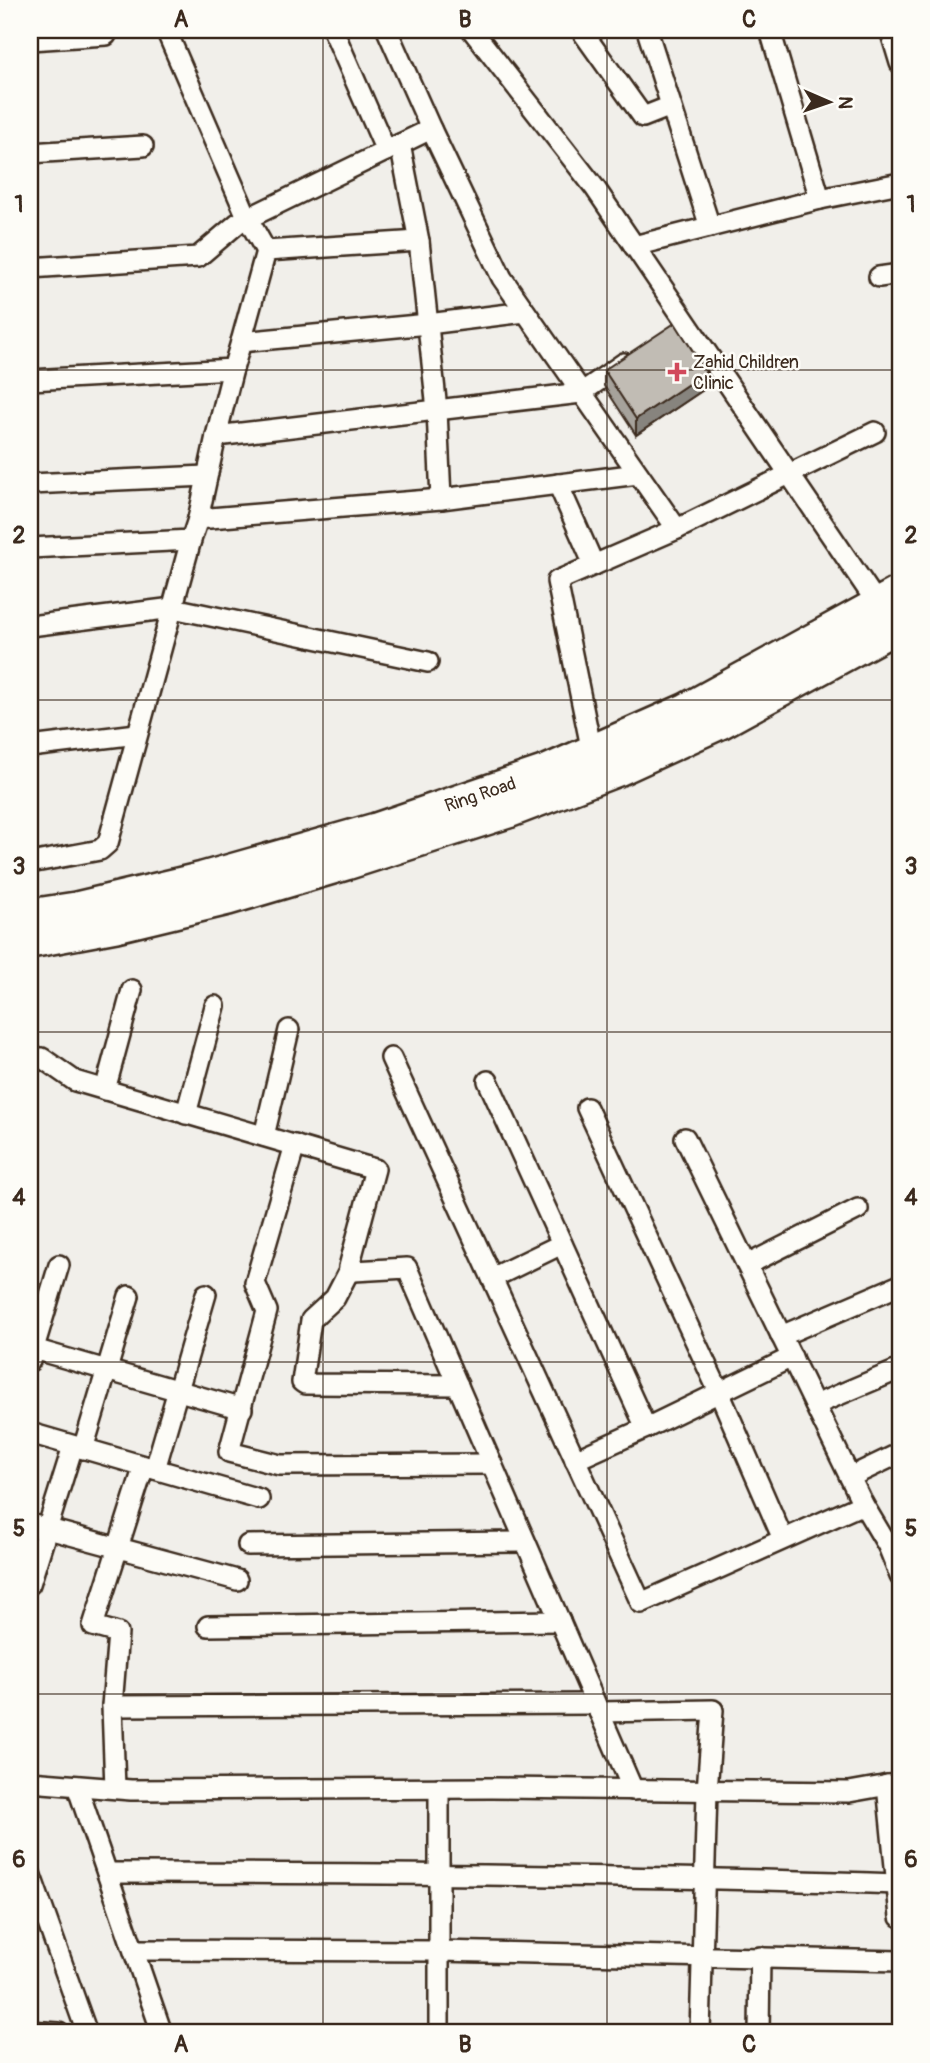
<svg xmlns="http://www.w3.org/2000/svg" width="930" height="2063" font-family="Pangolin,sans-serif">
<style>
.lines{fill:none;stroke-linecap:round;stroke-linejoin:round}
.minor-casing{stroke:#3b2a1e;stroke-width:24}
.trunk-casing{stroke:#3b2a1e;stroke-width:38}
.minor{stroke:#fdfcf7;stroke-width:19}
.trunk{stroke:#fdfcf7;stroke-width:33}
.wall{fill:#a6a29b;stroke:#3b2a1e;stroke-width:2}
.shaded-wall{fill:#87847e;stroke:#3b2a1e;stroke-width:2}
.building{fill:#c1bcb4;stroke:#3b2a1e;stroke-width:2}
.grid{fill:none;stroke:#3b2a1e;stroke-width:2;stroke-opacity:0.55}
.poi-dot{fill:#d1495b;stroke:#fdfcf7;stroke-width:2.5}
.labels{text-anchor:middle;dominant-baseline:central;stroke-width:5;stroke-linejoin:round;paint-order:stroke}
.poi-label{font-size:18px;fill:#3b2a1e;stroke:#fdfcf7;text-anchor:start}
.street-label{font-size:18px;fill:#3b2a1e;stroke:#fdfcf7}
.neatline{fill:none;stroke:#3b2a1e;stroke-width:2.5}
.grid-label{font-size:23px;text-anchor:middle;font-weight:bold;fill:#3b2a1e}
</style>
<rect width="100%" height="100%" fill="#f1efea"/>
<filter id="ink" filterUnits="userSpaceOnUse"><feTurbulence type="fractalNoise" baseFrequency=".0143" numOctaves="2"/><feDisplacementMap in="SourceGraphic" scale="14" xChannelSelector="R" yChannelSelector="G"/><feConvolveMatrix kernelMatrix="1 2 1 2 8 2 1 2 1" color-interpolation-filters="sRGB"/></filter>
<g filter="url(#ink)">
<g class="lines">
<g class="minor-casing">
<g id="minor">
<polyline points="166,30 248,219 266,251"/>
<polyline points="333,30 386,151"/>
<polyline points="472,30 595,188 883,612"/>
<polyline points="581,30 643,117 671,106"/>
<polyline points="647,30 710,227"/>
<polyline points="890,30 900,63"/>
<polyline points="30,40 106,35"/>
<polyline points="431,129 502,278 677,529 875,432"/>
<polyline points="400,144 419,241 437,410 441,499 638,474"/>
<polyline points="30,153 143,146"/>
<polyline points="820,199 900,183"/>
<polyline points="634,246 820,199 770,30"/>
<polyline points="30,268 198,257 238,223 431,129 387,30"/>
<polyline points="879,277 900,274"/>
<polyline points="241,342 266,251 419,241"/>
<polyline points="30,380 233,369 241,342 428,324 525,312"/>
<polyline points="216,436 581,393 624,363"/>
<polyline points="30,484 206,476"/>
<polyline points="558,484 594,565"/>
<polyline points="198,519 441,499"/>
<polyline points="30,548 191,540 198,519 216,436 233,369"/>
<polyline points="30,626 173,608 428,662"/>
<polyline points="30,747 137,734"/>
<polyline points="592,752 557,581 677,529"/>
<polyline points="30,863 100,850 108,843 191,540"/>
<polyline points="391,1058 641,1603 863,1504"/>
<polyline points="30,1059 42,1058 75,1081 375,1169 349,1267 354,1271 407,1268 633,1790"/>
<polyline points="488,1081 646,1428 575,1460"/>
<polyline points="105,1090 132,990"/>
<polyline points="587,1108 719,1392 783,1539"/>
<polyline points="186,1114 215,1006"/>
<polyline points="264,1136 289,1030"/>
<polyline points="685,1138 863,1504 888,1546 900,1540"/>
<polyline points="295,1145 256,1279 255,1283 267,1311 229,1452 280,1465 492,1464"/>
<polyline points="747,1265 858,1209"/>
<polyline points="350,1269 335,1298 311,1320 302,1382 305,1384 458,1385"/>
<polyline points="492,1278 562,1244"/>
<polyline points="781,1336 900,1285"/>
<polyline points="30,1348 242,1409"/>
<polyline points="30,1361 59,1265"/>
<polyline points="815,1405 900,1369"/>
<polyline points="646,1428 792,1357"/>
<polyline points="30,1433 144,1466"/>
<polyline points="83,1449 129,1296"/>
<polyline points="155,1469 206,1294"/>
<polyline points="850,1477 900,1453"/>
<polyline points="30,1524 237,1580"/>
<polyline points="248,1545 525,1542"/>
<polyline points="888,1546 900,1576"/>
<polyline points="30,1584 73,1446"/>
<polyline points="208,1626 560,1621"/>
<polyline points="112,1706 595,1704"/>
<polyline points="599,1712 713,1710 707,1791 700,2033"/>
<polyline points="30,1782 131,1790 491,1788 849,1792 900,1783"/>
<polyline points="887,1785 900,1917"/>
<polyline points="77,1786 162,2033"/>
<polyline points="115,1788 112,1706 118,1633 93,1626 144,1466 259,1499"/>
<polyline points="30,1873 87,2033"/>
<path d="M107 1873C371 1873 634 1875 897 1884"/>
<polyline points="134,1950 438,1951 900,1961"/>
<polyline points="30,2031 59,2033"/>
<polyline points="439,2033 439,1788"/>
<polyline points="759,2033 760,1957"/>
</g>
</g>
<g class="trunk-casing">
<g id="trunk">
<path id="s1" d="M30 916 76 909 203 879 376 830 549 771 687 710 900 593"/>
<polyline points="30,941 116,925 228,898 346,863 508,811 620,768 720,722 900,624"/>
</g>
</g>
<use href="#minor" class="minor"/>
<use href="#trunk" class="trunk"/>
</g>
<polygon class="wall" points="604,370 706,388 636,435 604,386"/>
<polygon class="shaded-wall" points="706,372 706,388 636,435 636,419"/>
<polygon class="building" points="675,323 706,372 636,419 604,370"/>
</g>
<path class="grid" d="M323 30V2033M607 30V2033M30 370H900M30 700H900M30 1032H900M30 1362H900M30 1694H900"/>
<path class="poi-dot" d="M673.5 361.5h7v7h7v7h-7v7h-7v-7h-7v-7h7z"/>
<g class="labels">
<g class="poi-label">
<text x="693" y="362">Zahid Children<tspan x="693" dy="21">Clinic</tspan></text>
</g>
<g class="street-label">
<text stroke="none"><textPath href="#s1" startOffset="467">Ring Road</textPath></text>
</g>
</g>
<rect width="930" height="2063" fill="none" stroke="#fdfcf7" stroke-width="77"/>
<g transform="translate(829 102) rotate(92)" stroke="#fdfcf7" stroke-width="5" paint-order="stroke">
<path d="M0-5L12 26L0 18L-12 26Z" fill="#3b2a1e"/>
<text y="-10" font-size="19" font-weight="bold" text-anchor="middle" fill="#3b2a1e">N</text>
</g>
<rect x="38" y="38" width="854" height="1986" class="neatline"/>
<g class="grid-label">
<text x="181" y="27">A</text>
<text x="465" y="27">B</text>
<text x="749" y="27">C</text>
<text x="19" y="212">1</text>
<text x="911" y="212">1</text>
<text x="19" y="543">2</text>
<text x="911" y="543">2</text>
<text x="19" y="874">3</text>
<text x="911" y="874">3</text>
<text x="19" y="1205">4</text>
<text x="911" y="1205">4</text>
<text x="19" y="1536">5</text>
<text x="911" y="1536">5</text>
<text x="19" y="1867">6</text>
<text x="911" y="1867">6</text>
<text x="181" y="2052">A</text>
<text x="465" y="2052">B</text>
<text x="749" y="2052">C</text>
</g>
</svg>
